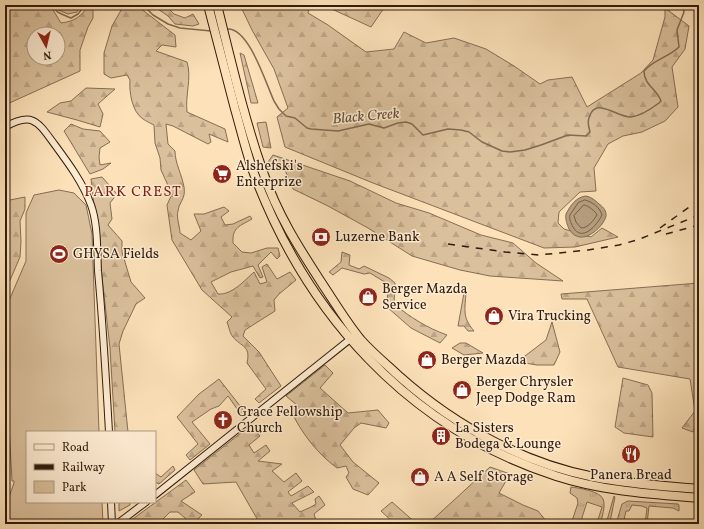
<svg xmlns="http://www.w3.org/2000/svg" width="704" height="529" font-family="Vollkorn,serif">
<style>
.grass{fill:url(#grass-tufts);stroke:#856e54}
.forest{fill:url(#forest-firs);stroke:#856e54;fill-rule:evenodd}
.green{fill:#dac09c;stroke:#856e54}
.water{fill:#b79f7f;stroke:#816b51}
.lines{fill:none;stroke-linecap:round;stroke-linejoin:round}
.shore{stroke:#745e46;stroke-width:1}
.stream{stroke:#816b51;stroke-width:1.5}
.secondary-casing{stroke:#301c0d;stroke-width:8}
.highway-casing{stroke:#301c0d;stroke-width:10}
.secondary{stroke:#feecd2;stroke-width:6}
.highway{stroke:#fde2b9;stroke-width:8}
.rail{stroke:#301c0d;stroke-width:1.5;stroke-dasharray:7 7;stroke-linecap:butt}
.labels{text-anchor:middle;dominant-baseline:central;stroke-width:3;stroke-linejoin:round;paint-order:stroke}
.poi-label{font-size:14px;fill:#301c0d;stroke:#feecd2;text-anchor:start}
.water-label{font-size:15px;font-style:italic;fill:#66503b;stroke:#feecd2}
.neighbourhood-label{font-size:15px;letter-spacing:1px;fill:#7a1f14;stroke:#feecd2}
</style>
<defs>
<pattern id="grass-tufts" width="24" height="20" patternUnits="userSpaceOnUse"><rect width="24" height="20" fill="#dac09c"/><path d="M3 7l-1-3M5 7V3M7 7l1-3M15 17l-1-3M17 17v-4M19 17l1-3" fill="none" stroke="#bba485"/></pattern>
<pattern id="forest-firs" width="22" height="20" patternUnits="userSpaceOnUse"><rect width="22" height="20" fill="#dac09c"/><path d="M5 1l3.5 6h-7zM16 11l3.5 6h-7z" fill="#bba485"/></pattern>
</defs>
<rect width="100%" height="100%" fill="#fde2b9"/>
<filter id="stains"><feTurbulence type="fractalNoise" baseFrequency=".005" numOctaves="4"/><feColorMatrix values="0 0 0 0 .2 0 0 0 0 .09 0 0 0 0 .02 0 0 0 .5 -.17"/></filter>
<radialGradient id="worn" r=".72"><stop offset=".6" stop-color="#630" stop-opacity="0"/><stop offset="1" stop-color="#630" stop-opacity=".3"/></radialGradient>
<g class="grass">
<path d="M571 487C578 488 600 491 603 499 606 506 602 517 600 524L597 523 602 507 587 502 580 524H571L578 503 577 498 570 493Z"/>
<polygon points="614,496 615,497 610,522 609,524 606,524"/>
<polygon points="628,501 678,504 679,505 679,511 673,508 649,506 647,524 645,524 647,508 642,506 632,505 629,511 626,511 623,524 616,524 622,504"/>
</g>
<g class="forest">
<path d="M5 5H50L61 23C76 21 80 17 89 5H93V18L88 27 80 50V71L5 105ZM34 34H58V58H34Z"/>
<polygon points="55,5 80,5 77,12 68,14 56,9"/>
<path d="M124 5H133L140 8 175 35 176 47 162 45 156 51 187 62C192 78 185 95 187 112L225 129 228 142 209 134 211 142 208 144 173 126 166 124 168 144 175 151C175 163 182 175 184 187 186 199 179 202 178 211 176 217 180 227 180 233L191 240 201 231 194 214H204L224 207 229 211 221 217 225 225 233 224 250 216 252 219C240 226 232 227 233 243L242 252 251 253 267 248H278L280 256 277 259 271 252 258 265 263 277 260 278 253 266 231 272 211 282 218 294C232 295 244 281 254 272L260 284 267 282 262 267 267 264 277 279 290 272 296 280 279 294 274 300 275 311 245 330 243 336 259 352 281 386 259 403 255 399 266 389 247 363C251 345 241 347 233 337 230 334 229 327 227 322L232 317 202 290 172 240 167 205 172 194 161 170 160 158 155 143 154 125C150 123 146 121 143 119 132 112 129 92 130 80L127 75 111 78 104 74V53L112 26Z"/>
<polygon points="152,5 171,5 169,9 174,14 185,18 193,14 199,24 193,26 175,24 168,16"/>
<polygon points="240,5 310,5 308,13 328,25 366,52 394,49 404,32 426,43 454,38 486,49 514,66 540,84 548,80 572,77 587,107 641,73 653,60 665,17 665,8 689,26 685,49 672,67 678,107 665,121 642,132 623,136 608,144 594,168 596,191 580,192 559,212 558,223 564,229 591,237 602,228 618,237 575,247 544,248 373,183 285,147 277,117 288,108 274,69 252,30"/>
<polygon points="315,5 373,5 384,8 371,27 334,10"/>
<polygon points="240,53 244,55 258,103 251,103"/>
<polygon points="86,88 115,89 98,104 103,114 100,127 77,120 47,112 60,103 71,101"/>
<polygon points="266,122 271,148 263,147 257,123"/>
<polygon points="71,124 83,129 100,131 110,142 100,148 99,157 100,165 111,163 103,169 90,174 64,131"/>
<polygon points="273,155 350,181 396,203 429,213 481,235 513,243 536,263 563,281 490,276 460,270 412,256 368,228 328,206 293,189 285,170 268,162"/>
<polygon points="102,177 117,194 110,203 112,219 108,225 122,241 122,252 131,282 145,298 136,304 123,331 119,344 128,432 115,432 110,348 91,179"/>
<polygon points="25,197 25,209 20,221 21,242 20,257 5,292 5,201"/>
<path d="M342 252 350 255 349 265 359 269 364 266 389 278 395 283 394 304C410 317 427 328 447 335L440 343 411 328 387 307 388 284 370 273 364 274 342 268 333 275 329 272 341 262Z"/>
<polygon points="699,283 699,415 693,432 682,428 695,411 690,379 618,367 587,299 562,299 561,294"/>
<path d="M466 292C465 310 462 317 474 331H468L464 326H458L464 293Z"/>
<polygon points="552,322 560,352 554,365 537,365 513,361 525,356 546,340"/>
<polygon points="460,343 466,343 483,353 464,355 452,348"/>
<path d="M325 365 333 373 320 388 348 413 378 410 389 423 386 428 361 423 354 428 340 445 353 462 379 483 368 495 353 489 346 477 349 473 346 466 337 468C319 455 303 435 293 415L298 406 286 396Z"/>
<polygon points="623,378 648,385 652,393 653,437 624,433 615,427"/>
<polygon points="219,379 244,411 240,413 228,396 219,406 211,409 192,422 210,444 190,460 186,455 198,444 177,417 199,394"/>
<polygon points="251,425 260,436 249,445 254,453 266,445 270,451 258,461 282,464 272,471 284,482 296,473 302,481 288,492 291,496 308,486 314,492 292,503 300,512 311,507 316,504 315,499 319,496 325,505 314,514 317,524 260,524 236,482 203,484 194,470"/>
<polygon points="173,466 175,470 159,484 155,482 155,473 161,477"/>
<polygon points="490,467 510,474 499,493 523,505 538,511 547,522 546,524 428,524"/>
<polygon points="186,480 195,492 181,501 202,515 192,524 178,512 170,512 158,524 126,524"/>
<polygon points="119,502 130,502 130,505 119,511"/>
<polygon points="392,502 417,524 395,524 381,511"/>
</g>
<polygon class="green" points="59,190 74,193 86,205 92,234 99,432 27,432 27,502 102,502 103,524 5,524 5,508 14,483 14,481 12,481 8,407 9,407 5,347 5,310 26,261 26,213 34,195"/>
<path class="water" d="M586 196C591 197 595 200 599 204 602 206 606 210 606 214 608 222 582 251 569 229 567 224 565 219 566 214 570 206 576 197 586 196Z"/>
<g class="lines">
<g class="shore">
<path d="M585 200C593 202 600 208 602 215 597 225 582 243 573 227 571 223 569 220 570 215L578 203Z"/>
<path d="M584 205C589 206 595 211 597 215 593 221 588 228 581 228L576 222 574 216Z"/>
</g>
<g class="stream">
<path d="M52 5C56 14 63 14 71 18L78 14 85 5"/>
<polyline points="143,5 153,15 168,24 180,28 211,31"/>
<path d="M227 29C249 27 266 84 274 101L279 109 286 116 295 118 307 128 311 129 338 131 369 124 384 128 398 123 406 122 412 124 423 135 448 129 461 130 469 132 482 142 502 151 510 152 525 150 541 145 568 135 586 136 590 132C588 125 587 120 591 113 599 99 619 118 631 117 641 116 651 109 659 103L661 101C657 89 644 85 644 71 653 60 669 57 679 47L677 30 684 12 683 5"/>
</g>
<g class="secondary-casing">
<g id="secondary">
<path d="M5 127C33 111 38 122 55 145 69 164 83 183 91 205 98 224 97 251 98 271 103 325 106 378 109 432"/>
<polyline points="155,495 354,336"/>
<polyline points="111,502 112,524"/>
<polyline points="117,524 146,502"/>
</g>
</g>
<g class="highway-casing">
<g id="highway">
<path d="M208 5C217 40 226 74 235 109 241 130 246 151 253 171 306 314 408 428 556 476 602 491 651 494 699 498"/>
<path d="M217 5C231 61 244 118 263 172 277 214 299 248 323 285 335 303 347 323 361 340 369 349 379 358 388 366 445 420 517 462 594 477 629 484 664 486 699 489"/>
</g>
</g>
<use href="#secondary" class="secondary"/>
<use href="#highway" class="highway"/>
<g class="rail">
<polyline points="660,228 699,200"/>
<polyline points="666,234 699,225"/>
<polyline points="448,244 505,252 539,255 588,250 619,245 640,239 699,215"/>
</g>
</g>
<defs>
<g id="supermarket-disc" transform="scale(1)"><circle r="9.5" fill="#8f2418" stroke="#feecd2"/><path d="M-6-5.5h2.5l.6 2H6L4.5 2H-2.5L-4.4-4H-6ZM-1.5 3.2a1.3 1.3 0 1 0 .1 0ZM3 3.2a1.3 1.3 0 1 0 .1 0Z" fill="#fff"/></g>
<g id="bank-disc" transform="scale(1)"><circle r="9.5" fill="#8f2418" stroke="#feecd2"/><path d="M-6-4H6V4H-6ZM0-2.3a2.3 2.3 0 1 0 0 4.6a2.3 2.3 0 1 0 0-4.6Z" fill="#fff"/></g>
<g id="stadium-disc" transform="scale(1)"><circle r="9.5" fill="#8f2418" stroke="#feecd2"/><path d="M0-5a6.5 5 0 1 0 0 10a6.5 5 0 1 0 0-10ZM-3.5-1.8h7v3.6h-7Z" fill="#fff"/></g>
<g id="shop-disc" transform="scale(1)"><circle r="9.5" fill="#8f2418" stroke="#feecd2"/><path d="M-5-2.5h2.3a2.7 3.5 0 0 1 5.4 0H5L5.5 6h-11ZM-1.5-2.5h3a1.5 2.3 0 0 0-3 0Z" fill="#fff"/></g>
<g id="church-disc" transform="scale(1)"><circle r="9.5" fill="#8f2418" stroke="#feecd2"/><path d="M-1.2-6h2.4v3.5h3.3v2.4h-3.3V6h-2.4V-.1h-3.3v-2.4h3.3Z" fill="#fff"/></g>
<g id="building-disc" transform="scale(1)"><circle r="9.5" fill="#8f2418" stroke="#feecd2"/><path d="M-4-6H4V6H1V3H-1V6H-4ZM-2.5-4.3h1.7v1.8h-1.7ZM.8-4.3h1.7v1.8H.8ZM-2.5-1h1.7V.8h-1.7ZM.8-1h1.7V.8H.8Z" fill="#fff"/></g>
<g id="restaurant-disc" transform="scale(1)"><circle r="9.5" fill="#8f2418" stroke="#feecd2"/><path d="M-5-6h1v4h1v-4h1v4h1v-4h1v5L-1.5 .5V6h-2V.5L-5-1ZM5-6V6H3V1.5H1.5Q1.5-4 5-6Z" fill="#fff"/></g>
</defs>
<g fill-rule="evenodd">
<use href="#supermarket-disc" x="222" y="174"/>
<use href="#bank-disc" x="321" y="237"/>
<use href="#stadium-disc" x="59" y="254"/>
<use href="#shop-disc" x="368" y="297"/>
<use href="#shop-disc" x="494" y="316"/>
<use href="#shop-disc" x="427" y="360"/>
<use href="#shop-disc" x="462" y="390"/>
<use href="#church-disc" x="223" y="420"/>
<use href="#building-disc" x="441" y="436"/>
<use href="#restaurant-disc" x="631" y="454"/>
<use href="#shop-disc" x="420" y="477"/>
</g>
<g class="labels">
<g class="poi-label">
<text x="236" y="166">Alshefski's<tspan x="236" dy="16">Enterprize</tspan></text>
<text x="335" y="237">Luzerne Bank</text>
<text x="73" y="254">GHYSA Fields</text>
<text x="382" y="289">Berger Mazda<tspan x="382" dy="16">Service</tspan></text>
<text x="508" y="316">Vira Trucking</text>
<text x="441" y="360">Berger Mazda</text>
<text x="476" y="382">Berger Chrysler<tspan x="476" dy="16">Jeep Dodge Ram</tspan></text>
<text x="237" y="412">Grace Fellowship<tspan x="237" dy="16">Church</tspan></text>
<text x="455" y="428">La Sisters<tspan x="455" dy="16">Bodega &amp; Lounge</tspan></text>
<text x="631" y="475" text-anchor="middle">Panera Bread</text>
<text x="434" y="477">A A Self Storage</text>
</g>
<g class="water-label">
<text transform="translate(366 117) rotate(-5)">Black Creek</text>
</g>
<g class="neighbourhood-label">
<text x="133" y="192">PARK CREST</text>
</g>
</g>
<rect width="704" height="529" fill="none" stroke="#fde2b9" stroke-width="20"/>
<rect x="6" y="6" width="692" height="517" fill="none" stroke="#301c0d" stroke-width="2"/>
<rect x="10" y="10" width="684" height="509" fill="none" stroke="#301c0d"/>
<rect x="26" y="431" width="130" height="72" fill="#feecd2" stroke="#ac9983"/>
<rect x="34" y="444" width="20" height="6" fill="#feecd2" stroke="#ac9983"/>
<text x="62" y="451" font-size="12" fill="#301c0d">Road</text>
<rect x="34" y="464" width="20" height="6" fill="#301c0d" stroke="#ac9983"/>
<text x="62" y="471" font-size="12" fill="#301c0d">Railway</text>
<rect x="34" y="481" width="20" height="12" fill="#dac09c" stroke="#ac9983"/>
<text x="62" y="491" font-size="12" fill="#301c0d">Park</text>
<g transform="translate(46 46) rotate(172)"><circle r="19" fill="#feecd2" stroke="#ac9983"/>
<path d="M0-3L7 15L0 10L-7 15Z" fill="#8f2418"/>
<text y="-6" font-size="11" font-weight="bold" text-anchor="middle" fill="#301c0d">N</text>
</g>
<rect width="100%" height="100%" filter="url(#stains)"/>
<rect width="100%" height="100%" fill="url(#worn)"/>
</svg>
